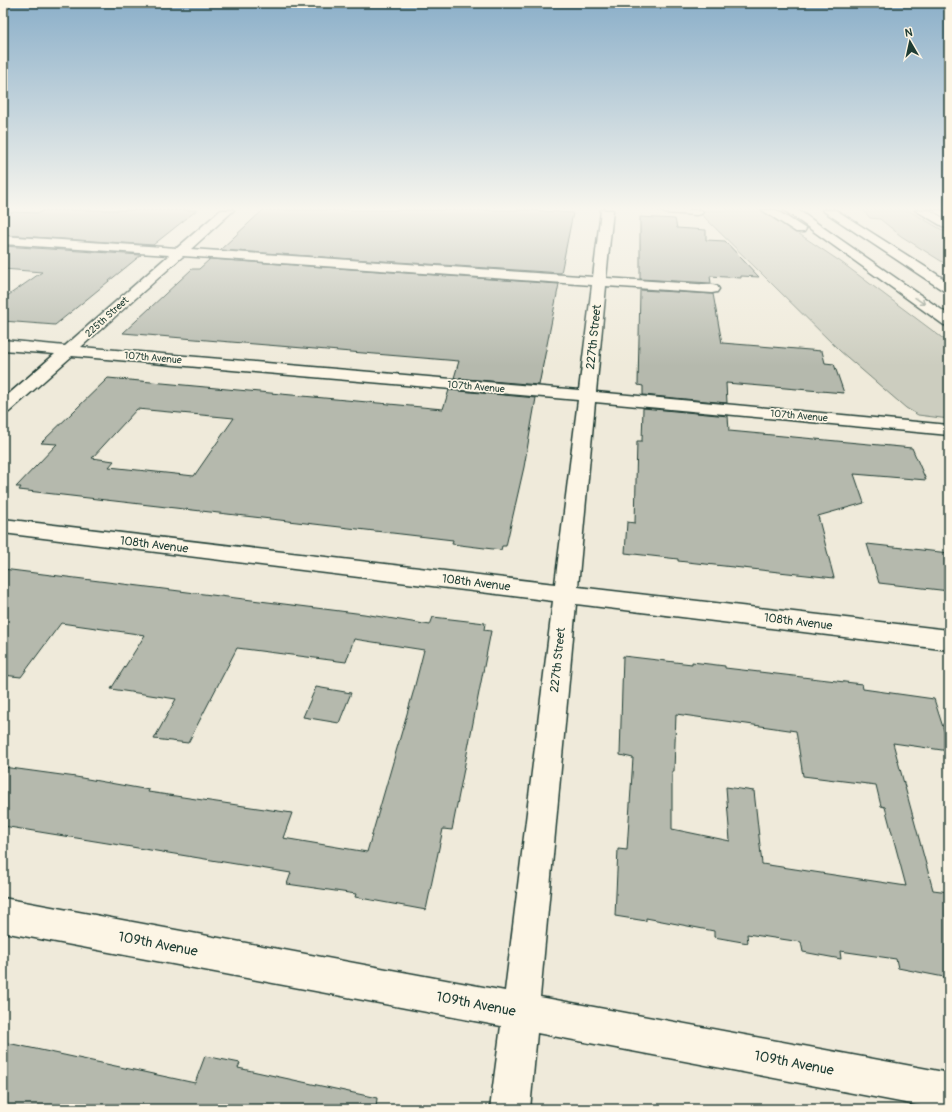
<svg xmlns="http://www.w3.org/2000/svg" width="952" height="1112" font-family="Pangolin,sans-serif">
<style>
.built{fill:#dedbcc}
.green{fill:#cccdbf;stroke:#76857a}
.building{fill:#b5b9ad;stroke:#1f3d34;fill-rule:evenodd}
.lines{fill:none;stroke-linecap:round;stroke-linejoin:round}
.service-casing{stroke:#1f3d34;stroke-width:3}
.minor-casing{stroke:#1f3d34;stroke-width:3}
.motorway-casing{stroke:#1f3d34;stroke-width:3}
.service{fill:#fcf5e5;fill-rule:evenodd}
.minor{fill:#fcf5e5;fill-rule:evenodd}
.motorway{fill:#fcf5e5;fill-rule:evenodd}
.oneway{stroke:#8e998c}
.labels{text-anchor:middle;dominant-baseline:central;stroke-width:3.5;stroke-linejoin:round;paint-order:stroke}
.far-street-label{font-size:10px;fill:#1f3d34;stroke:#fcf5e5}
.street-label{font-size:12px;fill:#1f3d34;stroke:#fcf5e5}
.near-street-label{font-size:14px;fill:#1f3d34;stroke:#fcf5e5}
</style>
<rect width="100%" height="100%" fill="#efeada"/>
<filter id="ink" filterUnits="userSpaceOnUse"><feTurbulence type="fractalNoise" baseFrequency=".025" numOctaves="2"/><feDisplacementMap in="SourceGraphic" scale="8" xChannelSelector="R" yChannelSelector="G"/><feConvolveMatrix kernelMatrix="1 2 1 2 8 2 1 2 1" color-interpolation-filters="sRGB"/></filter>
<g filter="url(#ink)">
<polygon class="built" points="900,210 949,210 949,239"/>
<g class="green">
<polygon points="697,210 762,210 768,213 841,262 949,343 949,419 918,415 906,408 840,351"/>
<polygon points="863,210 908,210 949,234 949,266 901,236 880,219 870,218"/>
</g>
<g class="building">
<polygon points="44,210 197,210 153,245 3,235 3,217 12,212 39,213"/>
<polygon points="263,210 528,210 573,213 561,273 220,250"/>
<polygon points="640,217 675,219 677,228 706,230 706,240 725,241 759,277 741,276 741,278 710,276 711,283 640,279"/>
<polygon points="3,246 141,255 55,325 3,321 3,299 42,272 3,269"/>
<polygon points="210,259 559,284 539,385 454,378 459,361 123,333 192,269 199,269"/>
<polygon points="640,290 713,294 722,343 822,351 825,363 834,364 844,393 726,383 727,403 643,395 643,386 638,385"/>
<path d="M108 378 443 409 449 390 536 398 524 467 506 546H502L501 550 452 544 453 540 19 490 21 487H16L57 444 41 443ZM137 409 234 418 194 476 109 467 114 461 92 458Z"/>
<polygon points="643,408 728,416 729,431 912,448 926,480 854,474 864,503 818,516 834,578 678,561 678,559 625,553 627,522 635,523 637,441 642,441"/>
<polygon points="867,544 949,553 949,591 879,583"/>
<polygon points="3,569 364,614 430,625 433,617 485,623 484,630 491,631 452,830 443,829 426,910 355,897 356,894 287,884 291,873 3,826 3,767 76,777 149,790 148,792 292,813 283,838 367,852 413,693 424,650 354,639 346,662 237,648 188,743 154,739 176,699 111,689 145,635 61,623 21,677 3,675"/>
<path d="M623 656 692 664V662L725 666V668L862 684 863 689 934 699 949 746V751L893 743 933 890 949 892V978L898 968 896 959 840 951 841 959 803 952 801 942 747 934 748 943 714 937V931L646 918V921L615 916 618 849 627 850 633 758 620 755ZM676 714 796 731 803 776 876 785 881 806 885 807 906 886 762 864 754 791 726 787 730 841 672 829V771H674Z"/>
<polygon points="316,687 351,693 339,723 303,717"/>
<polygon points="3,1042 195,1083 205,1056 240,1063 238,1068 377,1098 376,1109 3,1109"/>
</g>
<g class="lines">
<g class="service-casing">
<polygon id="service" points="931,210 941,210 949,215 949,220"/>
</g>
<g class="minor-casing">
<g id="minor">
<path d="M221 210H234L191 249 593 277 601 210H613L606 278 712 285 717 286 719 289 717 292 712 293 606 286 596 392 949 425V435L595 402 578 587 949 630V650L576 604 540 997 949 1073V1109H937L537 1033 530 1109H490L501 1026 3 932V898L505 991 553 601 3 533V519L555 584 578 400 72 356 9 412 3 413V399L55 354 3 350V340L65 346 169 255 3 244V236L177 248ZM183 256 592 285 579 390 81 347Z"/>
<polygon points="659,210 701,210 703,212 701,214 697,215 665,213"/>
<polygon points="915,210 930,210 949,221 949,230"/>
</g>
</g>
<g class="motorway-casing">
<g id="motorway">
<polygon points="762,210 776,210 806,229 804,232 796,232"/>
<polygon points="784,210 798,210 949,315 949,326 944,325"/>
<polygon points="822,210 836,210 949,282 949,292 944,291"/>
</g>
</g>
<use href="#service" class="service"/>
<use href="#minor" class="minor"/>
<use href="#motorway" class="motorway"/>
</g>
<defs><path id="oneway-shaft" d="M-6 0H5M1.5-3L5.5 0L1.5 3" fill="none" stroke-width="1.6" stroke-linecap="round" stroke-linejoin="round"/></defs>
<use class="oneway" href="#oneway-shaft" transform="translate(920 301) rotate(35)"/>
</g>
<linearGradient id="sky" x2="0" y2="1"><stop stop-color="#8bafc9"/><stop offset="0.57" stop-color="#f8f6ee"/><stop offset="1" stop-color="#f8f6ee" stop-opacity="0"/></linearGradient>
<rect width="952" height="366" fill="url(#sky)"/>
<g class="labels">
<g class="far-street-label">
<text transform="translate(107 317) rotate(-42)">225th Street</text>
<text transform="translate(153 358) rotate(5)">107th Avenue</text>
<text transform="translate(476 387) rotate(5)">107th Avenue</text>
<text transform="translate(799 416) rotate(5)">107th Avenue</text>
</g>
<g class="street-label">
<text transform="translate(594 337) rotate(-84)">227th Street</text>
<text transform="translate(154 545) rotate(7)">108th Avenue</text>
<text transform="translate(476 583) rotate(7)">108th Avenue</text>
<text transform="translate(798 622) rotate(7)">108th Avenue</text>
<text transform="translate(558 660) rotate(-84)">227th Street</text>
</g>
<g class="near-street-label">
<text transform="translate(158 944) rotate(11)">109th Avenue</text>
<text transform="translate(476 1004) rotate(11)">109th Avenue</text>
<text transform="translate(794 1063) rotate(11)">109th Avenue</text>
</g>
</g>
<rect width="952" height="1112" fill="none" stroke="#fcf5e5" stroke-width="16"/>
<rect x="8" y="8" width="936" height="1096" fill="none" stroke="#1f3d34" stroke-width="1.5" filter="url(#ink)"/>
<g transform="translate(910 42) rotate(351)" stroke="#fcf5e5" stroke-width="3" paint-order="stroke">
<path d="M0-3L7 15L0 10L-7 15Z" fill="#1f3d34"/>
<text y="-6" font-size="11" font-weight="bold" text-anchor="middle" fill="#1f3d34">N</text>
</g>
</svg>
